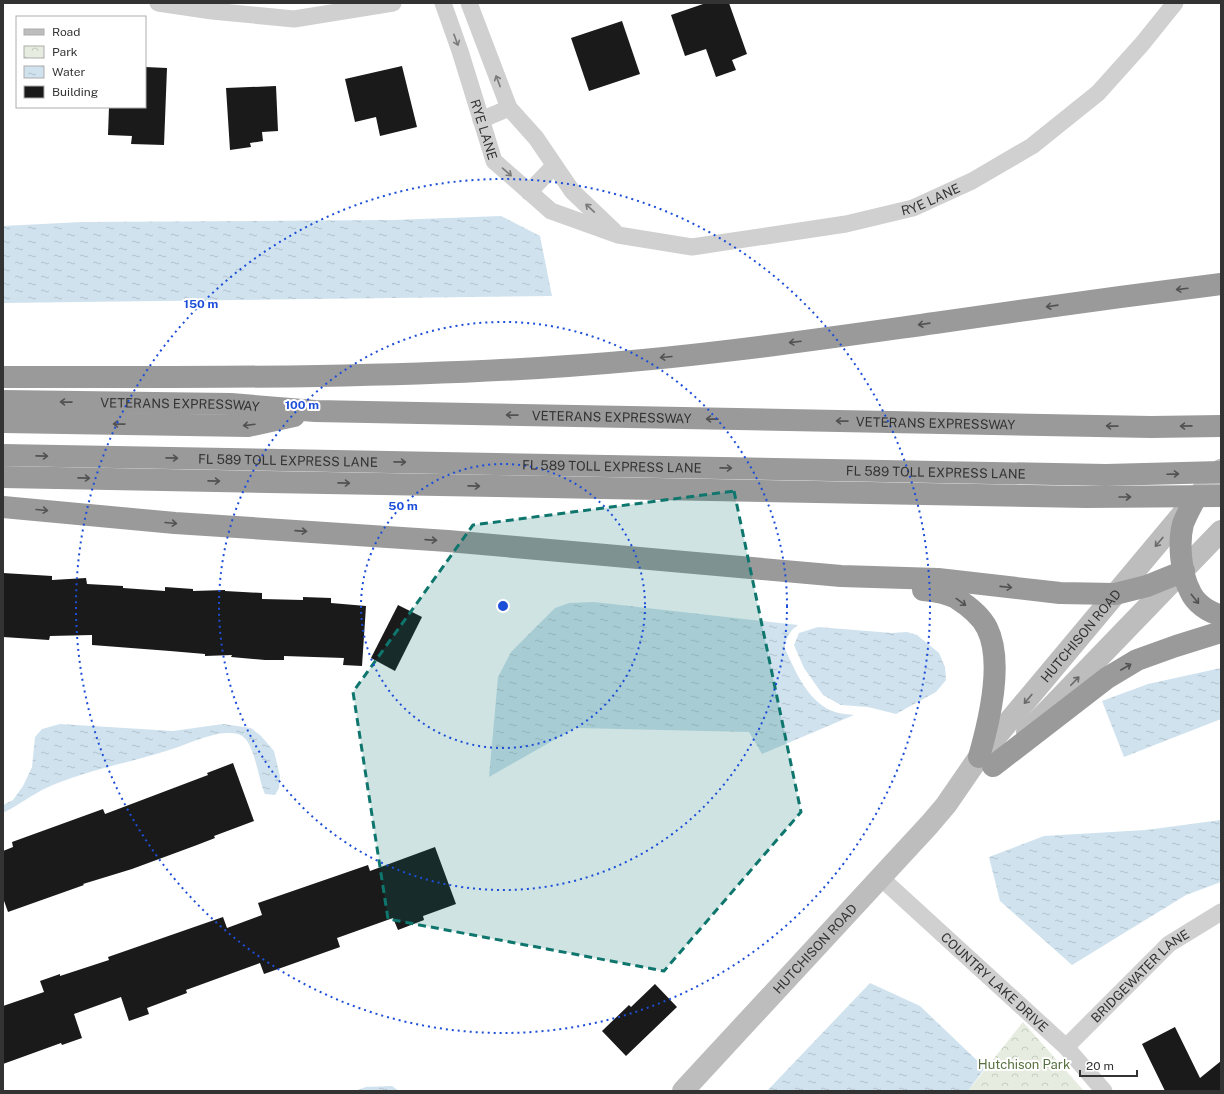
<svg xmlns="http://www.w3.org/2000/svg" width="1224" height="1094" font-family="'Public Sans',sans-serif">
<style>
.park{fill:url(#park-crowns)}
.water{fill:url(#water-ripples)}
.building{fill:#1a1a1a}
.lines{fill:none;stroke-linecap:round;stroke-linejoin:round}
.street{stroke:#d0d0d0;stroke-width:17}
.secondary{stroke:#bdbdbd;stroke-width:22}
.highway{stroke:#9a9a9a;stroke-width:22}
.oneway{stroke:#7a7a7a}
.oneway2{stroke:#525252}
.oneway3{stroke:#6a6a6a}
.marked{fill:#0f766e;fill-opacity:0.2;stroke:#0f766e;stroke-width:3;stroke-dasharray:8 5;stroke-linejoin:round}
.ring{fill:none;stroke:#1d4ed8;stroke-width:2;stroke-dasharray:2 4}
.labels{text-anchor:middle;dominant-baseline:central;stroke-width:4;stroke-linejoin:round;paint-order:stroke}
.street-label{font-size:13px;fill:#333;stroke:#fff}
.park-label{font-size:13px;fill:#56703f;stroke:#fff}
.centre{fill:#1d4ed8;stroke:#fff;stroke-width:2}
.ring-label{font-size:12px;text-anchor:middle;font-weight:bold;fill:#1d4ed8;stroke:#fff;stroke-width:4;stroke-linejoin:round;paint-order:stroke}
</style>
<defs>
<pattern id="park-crowns" width="20" height="18" patternUnits="userSpaceOnUse"><rect width="20" height="18" fill="#e6ecdf"/><path d="M2 6a3 3 0 1 1 6 0M12 15a3 3 0 1 1 6 0" fill="none" stroke="#c6cbc0"/></pattern>
<pattern id="water-ripples" width="26" height="14" patternUnits="userSpaceOnUse"><rect width="26" height="14" fill="#cfe2ee"/><path d="M2 4q2-2 4 0t4 0M15 11q2-2 4 0t4 0" fill="none" stroke="#b2c2cd"/></pattern>
</defs>
<rect width="100%" height="100%" fill="#fff"/>
<polygon class="park" points="1023,1022 1084,1091 968,1091"/>
<g class="water">
<polygon points="501,216 540,236 552,296 3,303 3,226 82,222 394,220"/>
<path d="M594 602 798 625C791 629 784 640 785 649 796 672 808 703 835 712 841 714 848 714 854 715L762 754 749 732 575 728 489 777 498 677 511 652 555 608 569 603Z"/>
<polygon points="818,627 892,633 907,632 917,635 939,653 945,667 946,680 936,692 896,714 868,707 841,705 823,695 804,668 794,645 799,633"/>
<polygon points="1221,668 1221,719 1124,757 1102,701 1148,684"/>
<path d="M60 724 173 731 223 724 251 728 261 736 274 751 280 776 279 788 275 795 265 794C258 779 255 744 242 736 236 732 225 733 218 734 201 737 183 746 166 751 125 764 81 771 42 790 29 797 17 806 3 813V805L13 800 23 786 32 767 35 737 42 729Z"/>
<polygon points="1221,820 1221,882 1186,895 1072,965 1000,901 989,857 1044,836 1146,830"/>
<polygon points="870,983 920,1006 985,1068 968,1091 767,1091"/>
<polygon points="392,1086 399,1091 355,1091 366,1087"/>
</g>
<g class="building">
<polygon points="706,3 729,3 747,54 732,60 736,70 716,77 706,49 685,56 671,15"/>
<polygon points="622,21 640,74 589,91 571,38"/>
<polygon points="402,66 417,127 380,136 376,117 355,122 345,79"/>
<polygon points="145,67 167,68 164,145 131,144 132,136 108,135 109,107 145,107"/>
<polygon points="276,86 278,131 262,132 263,141 250,143 251,147 230,150 226,88"/>
<polygon points="3,573 52,576 52,580 86,578 87,584 123,586 123,588 165,591 165,587 193,589 193,591 225,590 225,591 262,593 262,599 303,600 303,597 331,598 331,603 366,606 362,666 343,665 344,658 284,656 284,660 265,660 231,657 232,655 205,656 205,654 170,651 92,645 92,635 50,636 49,640 3,637"/>
<polygon points="398,605 422,617 395,671 371,658"/>
<polygon points="233,763 254,821 214,836 215,838 197,845 132,869 83,884 84,885 8,912 3,898 3,851 13,847 12,842 103,809 105,814 208,775 207,773"/>
<polygon points="435,847 456,904 423,916 424,920 398,930 393,918 337,938 340,947 264,974 260,963 186,990 187,993 147,1008 149,1014 129,1021 121,997 74,1014 82,1038 62,1045 61,1043 3,1064 3,1006 44,992 40,981 60,974 60,976 109,960 108,957 223,917 227,928 262,915 258,903 368,865 370,871"/>
<polygon points="655,984 677,1007 626,1056 602,1031 629,1005 631,1007"/>
<polygon points="1175,1027 1200,1078 1221,1061 1221,1091 1165,1091 1142,1044"/>
</g>
<g class="lines">
<g class="street">
<polyline points="158,3 212,11 294,19 393,3"/>
<path id="s1" d="M443 3 460 51 494 161 551 211 618 235 692 247 846 224 913 208 972 181 1032 146 1098 93 1142 44 1175 3"/>
<polyline points="469,3 509,108 536,138 572,191 614,231"/>
<polyline points="481,120 509,108"/>
<polyline points="529,192 554,166"/>
<path id="s2" d="M881 878 1066 1047 1104 1091"/>
<path id="s3" d="M1066 1047 1169 944 1221 912"/>
</g>
<g class="secondary">
<polyline points="1027,732 1221,531"/>
<path id="s4" d="M683 1091 929 825 946 805 979 757 1195 499 1221 470"/>
</g>
<g class="highway">
<path d="M3 377C191 377 380 379 568 366 691 358 813 340 935 323 1030 309 1125 296 1221 284"/>
<path id="s5" d="M3 401 231 404 315 411 1151 427 1221 426"/>
<polyline points="3,422 248,426 294,416"/>
<path id="s6" d="M3 455 1106 475 1221 472"/>
<polyline points="3,477 1086,497 1221,496"/>
<path d="M1195 499C1191 507 1186 516 1183 524 1178 543 1181 574 1190 591 1195 603 1209 613 1221 615"/>
<polyline points="3,507 175,523 448,541 841,576 938,579 1060,593 1115,594 1147,586 1184,571"/>
<path d="M923 590C934 591 947 593 956 598 967 605 981 616 987 628 1004 662 989 722 979 757"/>
<polyline points="993,766 1107,678 1137,660 1176,646 1221,632"/>
</g>
</g>
<defs><path id="oneway-shaft" d="M-6 0H5M1.5-3L5.5 0L1.5 3" fill="none" stroke-width="1.6" stroke-linecap="round" stroke-linejoin="round"/></defs>
<g class="oneway">
<use href="#oneway-shaft" transform="translate(456 40) rotate(70)"/>
<use href="#oneway-shaft" transform="translate(498 81) rotate(-111)"/>
<use href="#oneway-shaft" transform="translate(507 172) rotate(41)"/>
<use href="#oneway-shaft" transform="translate(590 208) rotate(-137)"/>
</g>
<g class="oneway2">
<use href="#oneway-shaft" transform="translate(1182 289) rotate(173)"/>
<use href="#oneway-shaft" transform="translate(1052 306) rotate(172)"/>
<use href="#oneway-shaft" transform="translate(924 324) rotate(172)"/>
<use href="#oneway-shaft" transform="translate(795 342) rotate(173)"/>
<use href="#oneway-shaft" transform="translate(666 357) rotate(175)"/>
<use href="#oneway-shaft" transform="translate(66 402) rotate(-179)"/>
<use href="#oneway-shaft" transform="translate(512 415) rotate(-179)"/>
<use href="#oneway-shaft" transform="translate(712 419) rotate(-179)"/>
<use href="#oneway-shaft" transform="translate(842 421) rotate(-179)"/>
<use href="#oneway-shaft" transform="translate(119 424) rotate(-179)"/>
<use href="#oneway-shaft" transform="translate(249 425) rotate(173)"/>
<use href="#oneway-shaft" transform="translate(1112 426) rotate(-179)"/>
<use href="#oneway-shaft" transform="translate(1186 426) rotate(179)"/>
<use href="#oneway-shaft" transform="translate(42 456) rotate(1)"/>
<use href="#oneway-shaft" transform="translate(172 458) rotate(1)"/>
<use href="#oneway-shaft" transform="translate(400 462) rotate(1)"/>
<use href="#oneway-shaft" transform="translate(726 468) rotate(1)"/>
<use href="#oneway-shaft" transform="translate(1173 474) rotate(-2)"/>
<use href="#oneway-shaft" transform="translate(84 478) rotate(1)"/>
<use href="#oneway-shaft" transform="translate(214 481) rotate(1)"/>
<use href="#oneway-shaft" transform="translate(344 483) rotate(1)"/>
<use href="#oneway-shaft" transform="translate(474 486) rotate(1)"/>
<use href="#oneway-shaft" transform="translate(1125 497)"/>
<use href="#oneway-shaft" transform="translate(42 510) rotate(5)"/>
<use href="#oneway-shaft" transform="translate(171 523) rotate(5)"/>
<use href="#oneway-shaft" transform="translate(301 531) rotate(4)"/>
<use href="#oneway-shaft" transform="translate(431 540) rotate(4)"/>
<use href="#oneway-shaft" transform="translate(1006 587) rotate(6)"/>
<use href="#oneway-shaft" transform="translate(1195 599) rotate(51)"/>
<use href="#oneway-shaft" transform="translate(961 602) rotate(36)"/>
<use href="#oneway-shaft" transform="translate(1126 667) rotate(-30)"/>
</g>
<g class="oneway3">
<use href="#oneway-shaft" transform="translate(1159 542) rotate(130)"/>
<use href="#oneway-shaft" transform="translate(1075 681) rotate(-46)"/>
<use href="#oneway-shaft" transform="translate(1028 699) rotate(130)"/>
</g>
<path class="marked" d="M734 491 801 812 664 971 388 919 353 692 473 525Z"/>
<g class="ring">
<circle cx="503" cy="606" r="142"/>
<circle cx="503" cy="606" r="284"/>
<circle cx="503" cy="606" r="427"/>
</g>
<g class="labels">
<g class="street-label">
<text stroke="none"><textPath href="#s1" startOffset="133">RYE LANE</textPath></text>
<text stroke="none"><textPath href="#s1" startOffset="632">RYE LANE</textPath></text>
<text stroke="none"><textPath href="#s5" startOffset="177">VETERANS EXPRESSWAY</textPath></text>
<text stroke="none"><textPath href="#s5" startOffset="609">VETERANS EXPRESSWAY</textPath></text>
<text stroke="none"><textPath href="#s5" startOffset="933">VETERANS EXPRESSWAY</textPath></text>
<text stroke="none"><textPath href="#s6" startOffset="285">FL 589 TOLL EXPRESS LANE</textPath></text>
<text stroke="none"><textPath href="#s6" startOffset="609">FL 589 TOLL EXPRESS LANE</textPath></text>
<text stroke="none"><textPath href="#s6" startOffset="933">FL 589 TOLL EXPRESS LANE</textPath></text>
<text stroke="none"><textPath href="#s4" startOffset="605">HUTCHISON ROAD</textPath></text>
<text stroke="none"><textPath href="#s4" startOffset="194">HUTCHISON ROAD</textPath></text>
<text stroke="none"><textPath href="#s3" startOffset="103">BRIDGEWATER LANE</textPath></text>
<text stroke="none"><textPath href="#s2" startOffset="154">COUNTRY LAKE DRIVE</textPath></text>
</g>
<g class="park-label">
<text x="1024" y="1064">Hutchison Park</text>
</g>
</g>
<circle cx="503" cy="606" r="6" class="centre"/>
<g class="ring-label">
<text x="201" y="308">150 m</text>
<text x="302" y="409">100 m</text>
<text x="403" y="510">50 m</text>
</g>
<rect width="1224" height="1094" fill="none" stroke="#333333" stroke-width="8"/>
<rect x="16" y="16" width="130" height="92" fill="#ffffff" stroke="#adadad"/>
<rect x="24" y="29" width="20" height="6" fill="#bdbdbd" stroke="#adadad"/>
<text x="52" y="36" font-size="12" fill="#333333">Road</text>
<rect x="24" y="46" width="20" height="12" fill="url(#park-crowns)" stroke="#adadad"/>
<text x="52" y="56" font-size="12" fill="#333333">Park</text>
<rect x="24" y="66" width="20" height="12" fill="url(#water-ripples)" stroke="#adadad"/>
<text x="52" y="76" font-size="12" fill="#333333">Water</text>
<rect x="24" y="86" width="20" height="12" fill="#1a1a1a" stroke="#adadad"/>
<text x="52" y="96" font-size="12" fill="#333333">Building</text>
<path d="M1080 1070v6h57v-6" fill="none" stroke="#333333" stroke-width="2"/>
<text x="1086" y="1070" font-size="12" fill="#333333" stroke="#ffffff" stroke-width="3" paint-order="stroke">20 m</text>
</svg>
